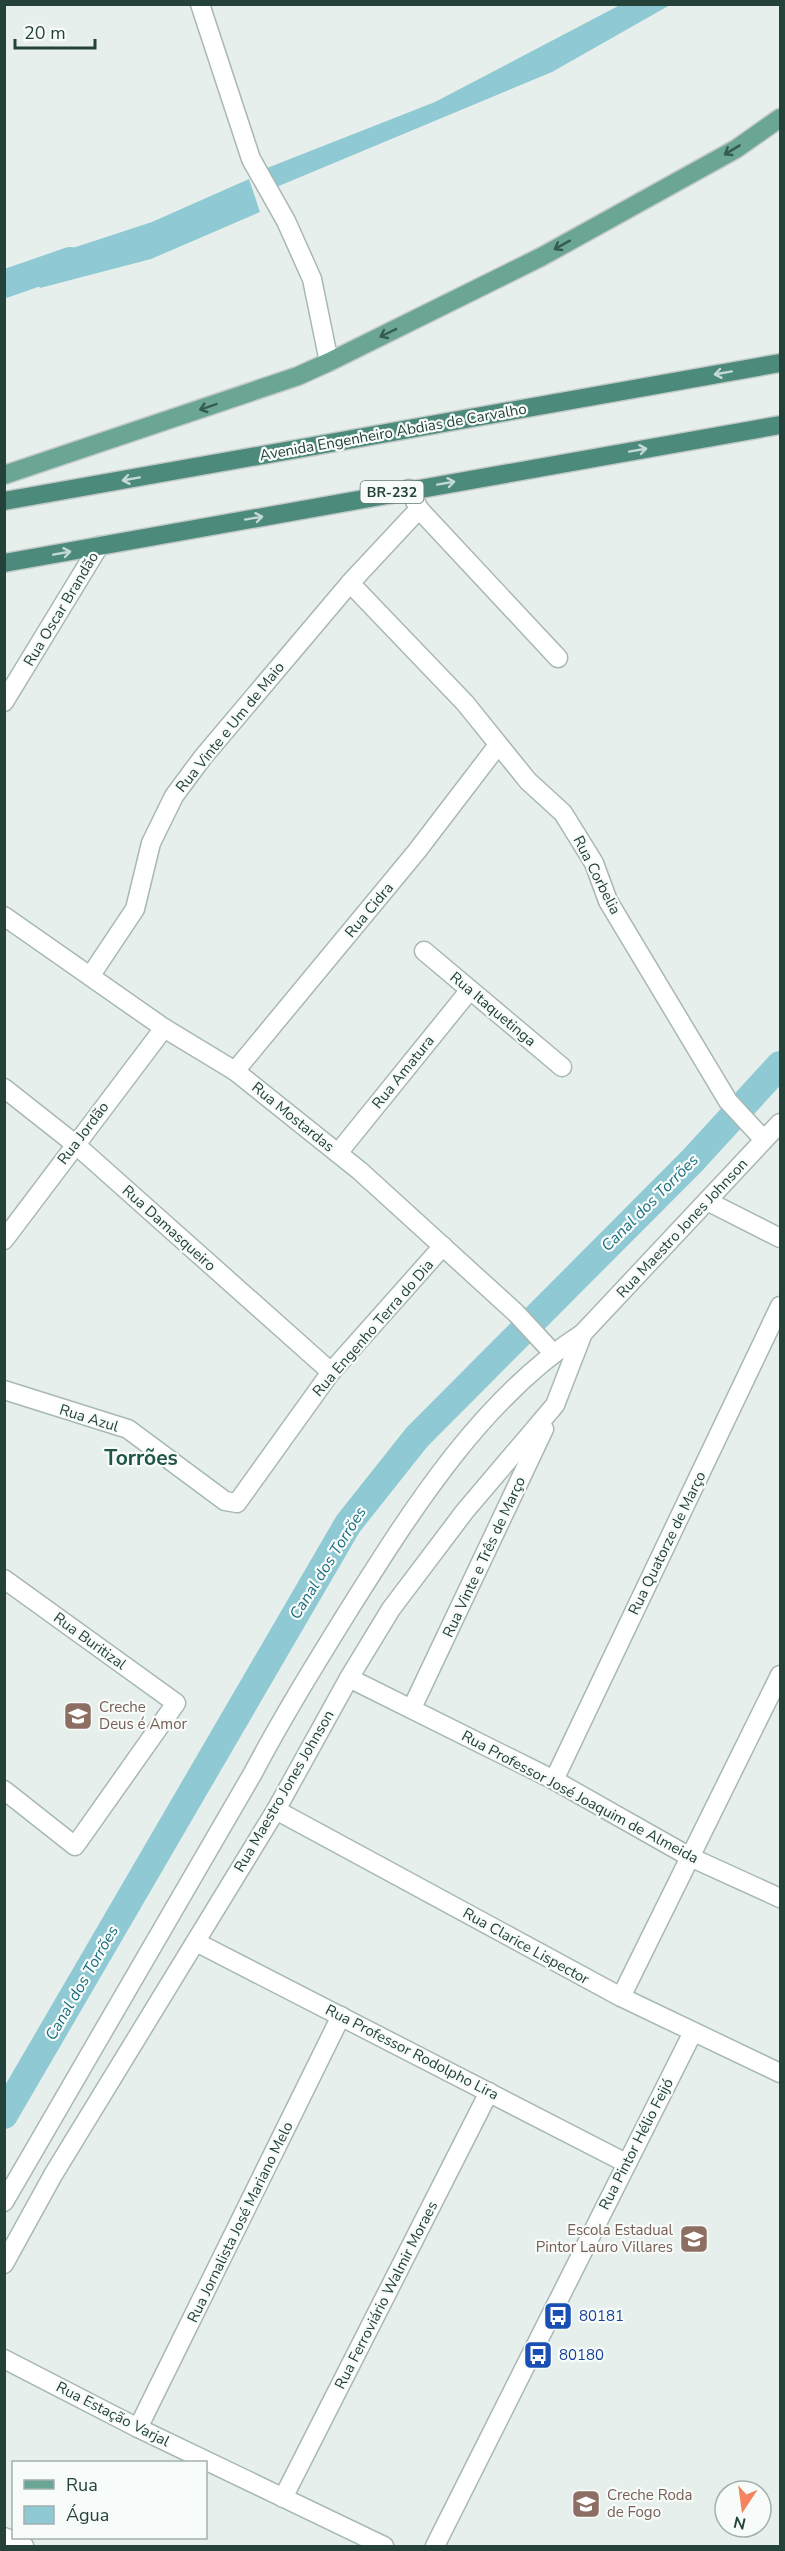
<svg xmlns="http://www.w3.org/2000/svg" width="785" height="2551" font-family="'Nunito Sans',sans-serif">
<style>
.water{fill:#8ec9d4}
.lines{fill:none;stroke-linecap:round;stroke-linejoin:round}
.canal{stroke:#8ec9d4;stroke-width:28}
.minor-casing{stroke:#a8b8b2;stroke-width:21}
.tertiary-casing{stroke:#a8b8b2;stroke-width:21}
.primary-casing{stroke:#c2cac8;stroke-width:21}
.trunk-casing{stroke:#c2cac8;stroke-width:21}
.minor{stroke:#fff;stroke-width:18}
.tertiary{stroke:#fff;stroke-width:18}
.primary{stroke:#6aa596;stroke-width:18}
.trunk{stroke:#4c8a7c;stroke-width:18}
.oneway{stroke:#365b51}
.oneway2{stroke:#c4d9d4}
.labels{text-anchor:middle;dominant-baseline:central;stroke-width:4.5;stroke-linejoin:round;paint-order:stroke}
.shield{fill:#f7fbf9;stroke:#637a73;stroke-width:1.5}
.shield-label{font-size:14px;font-weight:bold;fill:#24423a}
.street-label{font-size:15px;fill:#24423a;stroke:#f7fbf9}
.education-label{font-size:15px;fill:#785e54;stroke:#f7fbf9;text-anchor:start}
.transit-label{font-size:15px;fill:#164399;stroke:#f7fbf9;text-anchor:start}
.water-label{font-size:16px;font-style:italic;fill:#1c6f80;stroke:#f7fbf9}
.district-label{font-size:21px;font-weight:bold;fill:#1f5548;stroke:#f7fbf9}
</style>
<rect width="100%" height="100%" fill="#e6efeb"/>
<g class="water">
<polygon points="620,5 670,5 552,72 274,188 262,170 435,102"/>
<polygon points="249,179 260,212 151,259 40,288 27,263 152,222"/>
</g>
<g class="lines">
<g class="canal">
<polyline points="4,284 70,261"/>
<polyline points="4,2115 348,1524 417,1437 692,1161 780,1065"/>
</g>
<g class="minor-casing">
<g id="minor">
<polyline points="200,4 251,159 286,221 312,279 329,362"/>
<polyline points="419,509 558,658"/>
<polyline points="350,583 465,703 528,781 563,813 594,863 608,901 728,1101 764,1140"/>
<polyline points="4,702 99,546"/>
<polyline points="4,916 164,1028 235,1071 360,1171 516,1313 553,1353"/>
<polyline points="424,951 562,1067"/>
<polyline points="91,975 135,909 151,843 174,796 203,757 350,583 419,509 409,489"/>
<polyline points="235,1071 417,851 498,745"/>
<polyline points="4,1088 75,1144 331,1372"/>
<polyline points="338,1153 469,991"/>
<polyline points="707,1201 780,1238"/>
<polyline points="4,1240 164,1028"/>
<polyline points="4,1390 128,1429 225,1501 237,1503 331,1372 443,1246"/>
<polyline points="4,1579 176,1703 75,1846 4,1790"/>
<polyline points="349,1678 554,1780 690,1857 780,1898"/>
<polyline points="412,1708 544,1429"/>
<polyline points="554,1780 780,1306"/>
<polyline points="276,1810 621,1997 780,2073"/>
<polyline points="196,1942 626,2163"/>
<polyline points="621,1997 780,1675"/>
<path d="M4 2202 253 1773C283 1716 316 1663 350 1608 413 1508 482 1398 583 1333L780 1123"/>
<polyline points="4,2264 53,2175 276,1810 349,1678 391,1609 465,1511 555,1405 583,1333"/>
<polyline points="4,2359 138,2428 384,2546"/>
<polyline points="138,2428 341,2016"/>
<polyline points="283,2498 489,2092"/>
<polyline points="435,2546 693,2032"/>
</g>
</g>
<g class="tertiary-casing">
<polyline id="tertiary" points="4,2537 24,2546"/>
</g>
<g class="primary-casing">
<polyline id="primary" points="4,475 298,376 329,362 541,257 736,149 780,118"/>
</g>
<g class="trunk-casing">
<g id="trunk">
<polyline points="4,501 780,363"/>
<polyline points="4,563 780,425"/>
</g>
</g>
<use href="#minor" class="minor"/>
<use href="#tertiary" class="tertiary"/>
<use href="#primary" class="primary"/>
<use href="#trunk" class="trunk"/>
</g>
<defs><path id="oneway-shaft" d="M-6 0H5M1.5-3L5.5 0L1.5 3" fill="none" stroke-width="1.6" stroke-linecap="round" stroke-linejoin="round" transform="scale(1.5)"/></defs>
<g class="oneway">
<use href="#oneway-shaft" transform="translate(732 150) rotate(149)"/>
<use href="#oneway-shaft" transform="translate(562 245) rotate(151)"/>
<use href="#oneway-shaft" transform="translate(388 333) rotate(154)"/>
<use href="#oneway-shaft" transform="translate(208 407) rotate(161)"/>
</g>
<g class="oneway2">
<use href="#oneway-shaft" transform="translate(723 373) rotate(170)"/>
<use href="#oneway-shaft" transform="translate(638 450) rotate(-10)"/>
<use href="#oneway-shaft" transform="translate(131 479) rotate(170)"/>
<use href="#oneway-shaft" transform="translate(446 483) rotate(-10)"/>
<use href="#oneway-shaft" transform="translate(254 518) rotate(-10)"/>
<use href="#oneway-shaft" transform="translate(62 553) rotate(-10)"/>
</g>
<defs>
<g id="school-square" transform="scale(1.5)"><rect x="-9" y="-9" width="18" height="18" rx="4" fill="#8d6e63" stroke="#f7fbf9"/><path d="M0-5L7-2L0 1L-7-2ZM-4 1L0 2.5L4 1V4Q0 6-4 4Z" fill="#fff"/></g>
<g id="bus-square" transform="scale(1.5)"><rect x="-9" y="-9" width="18" height="18" rx="4" fill="#1a4fb4" stroke="#f7fbf9"/><path d="M-5-6H5V4H4V6H2V4H-2V6H-4V4H-5ZM-3.5-4V0h7V-4ZM-3.5 1.2v1.5H-2V1.2ZM2 1.2v1.5H3.5V1.2Z" fill="#fff"/></g>
</defs>
<g fill-rule="evenodd">
<use href="#school-square" x="78" y="1716"/>
<use href="#school-square" x="694" y="2239"/>
<use href="#bus-square" x="558" y="2316"/>
<use href="#bus-square" x="538" y="2355"/>
<use href="#school-square" x="586" y="2504"/>
</g>
<g class="labels">
<rect class="shield" x="360.5" y="481" width="63" height="22" rx="4.5"/>
<g class="shield-label">
<text x="392" y="492">BR-232</text>
</g>
<g class="street-label">
<text transform="translate(393 432) rotate(-10)">Avenida Engenheiro Abdias de Carvalho</text>
<text transform="translate(61 609) rotate(-59)">Rua Oscar Brandão</text>
<text transform="translate(230 727) rotate(-51)">Rua Vinte e Um de Maio</text>
<text transform="translate(597 875) rotate(63)">Rua Corbelia</text>
<text transform="translate(369 910) rotate(-50)">Rua Cidra</text>
<text transform="translate(493 1009) rotate(40)">Rua Itaquetinga</text>
<text transform="translate(403 1072) rotate(-51)">Rua Amatura</text>
<text transform="translate(293 1117) rotate(39)">Rua Mostardas</text>
<text transform="translate(83 1133) rotate(-53)">Rua Jordão</text>
<text transform="translate(169 1228) rotate(42)">Rua Damasqueiro</text>
<text transform="translate(682 1228) rotate(-47)">Rua Maestro Jones Johnson</text>
<text transform="translate(373 1328) rotate(-49)">Rua Engenho Terra do Dia</text>
<text transform="translate(89 1418) rotate(17)">Rua Azul</text>
<text transform="translate(667 1543) rotate(-64)">Rua Quatorze de Março</text>
<text transform="translate(484 1557) rotate(-65)">Rua Vinte e Três de Março</text>
<text transform="translate(90 1641) rotate(36)">Rua Buritizal</text>
<text transform="translate(284 1791) rotate(-60)">Rua Maestro Jones Johnson</text>
<text transform="translate(580 1797) rotate(28)">Rua Professor José Joaquim de Almeida</text>
<text transform="translate(526 1946) rotate(29)">Rua Clarice Lispector</text>
<text transform="translate(412 2052) rotate(27)">Rua Professor Rodolpho Lira</text>
<text transform="translate(636 2144) rotate(-63)">Rua Pintor Hélio Feijó</text>
<text transform="translate(240 2222) rotate(-64)">Rua Jornalista José Mariano Melo</text>
<text transform="translate(386 2295) rotate(-63)">Rua Ferroviário Walmir Moraes</text>
<text transform="translate(113 2414) rotate(27)">Rua Estação Varjal</text>
</g>
<g class="education-label">
<text x="99" y="1707">Creche<tspan x="99" dy="17">Deus é Amor</tspan></text>
<text x="673" y="2230" text-anchor="end">Escola Estadual<tspan x="673" dy="17">Pintor Lauro Villares</tspan></text>
<text x="607" y="2495">Creche Roda<tspan x="607" dy="17">de Fogo</tspan></text>
</g>
<g class="transit-label">
<text x="579" y="2316">80181</text>
<text x="559" y="2355">80180</text>
</g>
<g class="water-label">
<text transform="translate(650 1203) rotate(-45)">Canal dos Torrões</text>
<text transform="translate(328 1563) rotate(-58)">Canal dos Torrões</text>
<text transform="translate(82 1983) rotate(-60)">Canal dos Torrões</text>
</g>
<g class="district-label">
<text x="141" y="1458">Torrões</text>
</g>
</g>
<rect width="785" height="2551" fill="none" stroke="#24423a" stroke-width="12"/>
<rect x="12" y="2461" width="195" height="78" fill="#f7fbf9" stroke="#a3b1ad" stroke-width="1.5"/>
<rect x="24" y="2480" width="30" height="9" fill="#6aa596" stroke="#a3b1ad" stroke-width="1.5"/>
<text x="66" y="2491" font-size="18" fill="#24423a">Rua</text>
<rect x="24" y="2506" width="30" height="18" fill="#8ec9d4" stroke="#a3b1ad" stroke-width="1.5"/>
<text x="66" y="2521" font-size="18" fill="#24423a">Água</text>
<g transform="translate(743 2509) rotate(193)"><circle r="28" fill="#f7fbf9" stroke="#a3b1ad" stroke-width="1.5"/>
<path d="M0-4.5L10 22L0 15L-10 22Z" fill="#f4845f"/>
<text y="-9" font-size="16" font-weight="bold" text-anchor="middle" fill="#24423a">N</text>
</g>
<path d="M15 39v9h80v-9" fill="none" stroke="#24423a" stroke-width="3"/>
<text x="24" y="39" font-size="18" fill="#24423a" stroke="#f7fbf9" stroke-width="4.5" paint-order="stroke">20 m</text>
</svg>
